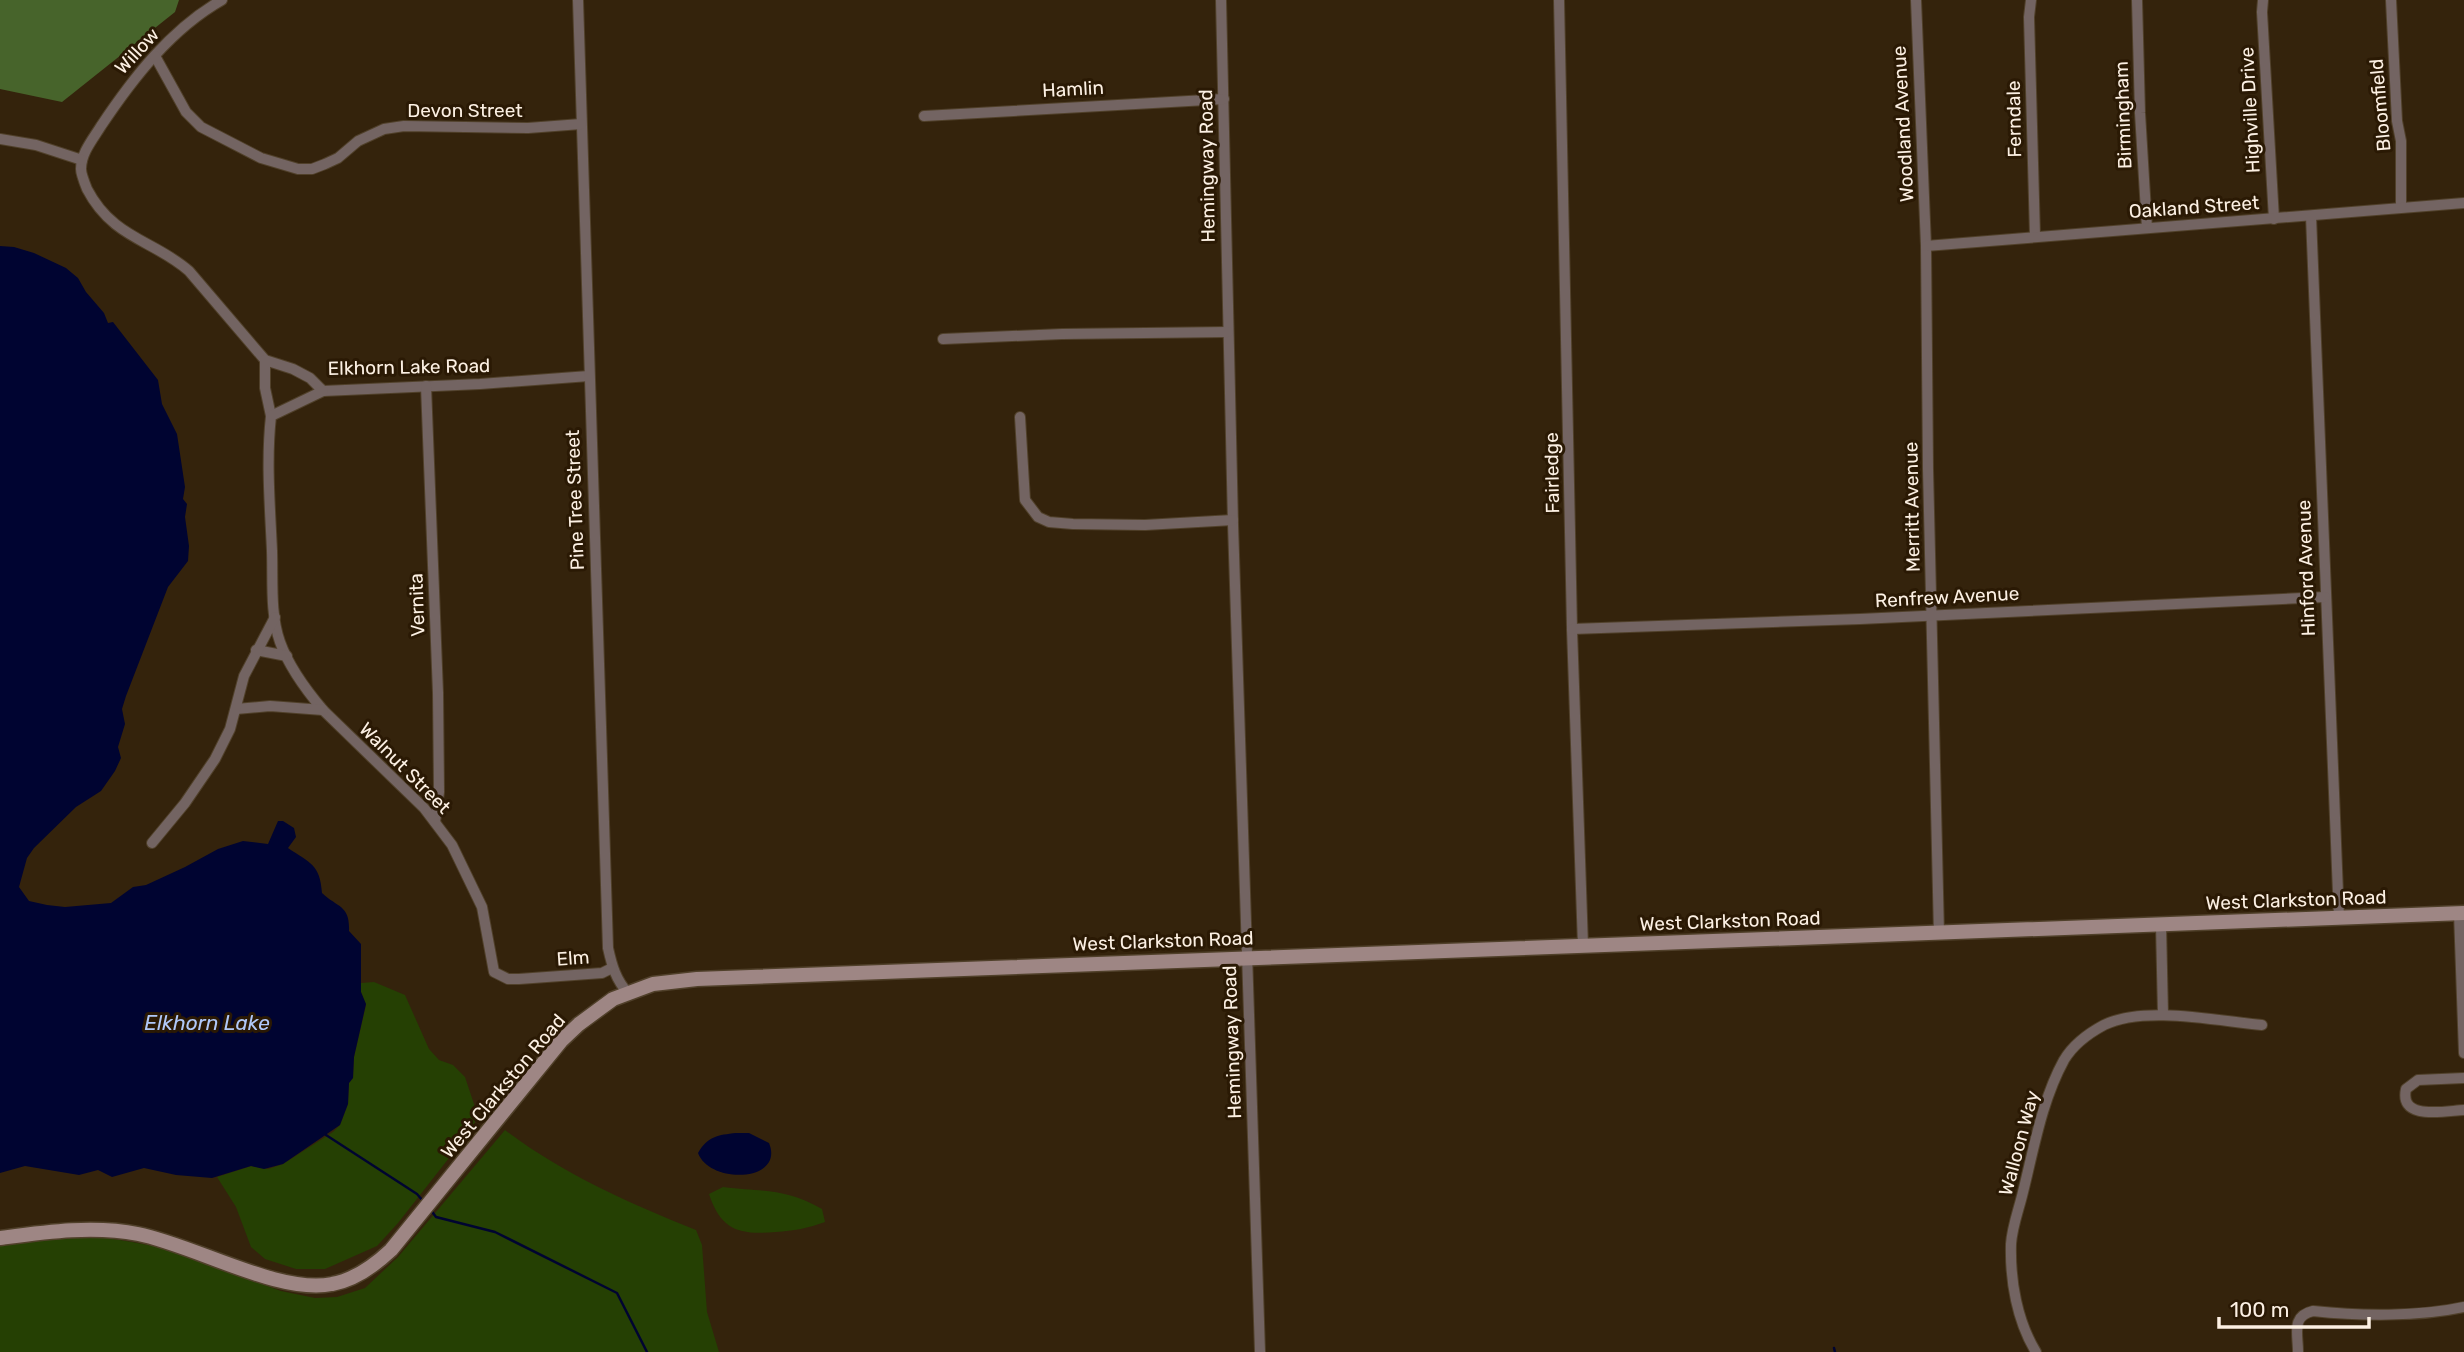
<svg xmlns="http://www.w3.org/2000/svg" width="2464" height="1352" font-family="Rubik,sans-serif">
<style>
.green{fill:#254003}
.forest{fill:#47642b}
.water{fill:#000431}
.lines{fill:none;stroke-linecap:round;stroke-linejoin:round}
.stream{stroke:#000431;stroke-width:2.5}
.minor-casing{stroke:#50402a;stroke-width:12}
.secondary-casing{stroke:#50402a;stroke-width:17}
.minor{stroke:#736462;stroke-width:10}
.secondary{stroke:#9e8684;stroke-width:14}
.labels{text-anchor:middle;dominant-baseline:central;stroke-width:6;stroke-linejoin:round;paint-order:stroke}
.street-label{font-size:19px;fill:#fcf0e3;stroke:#2a1904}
.water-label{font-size:21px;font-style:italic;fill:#b0c8f8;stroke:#2a1904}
</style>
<rect width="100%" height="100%" fill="#34230c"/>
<g class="green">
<polygon points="374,982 405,995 429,1049 439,1060 453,1065 465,1077 478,1116 471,1130 398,1223 377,1246 325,1269 296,1269 265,1259 251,1247 236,1207 217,1177 251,1166 268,1169 283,1164 333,1132 340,1125 348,1104 349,1083 353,1078 354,1057 366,1005 361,992 361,983"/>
<path d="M505 1130C563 1174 629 1203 696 1230L702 1245 707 1312 719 1352H0V1246L54 1238 100 1237 132 1242 169 1249 281 1291 315 1298 337 1297 365 1288 398 1257Z"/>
<path d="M723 1187C763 1192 785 1188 822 1209L825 1222C809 1228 793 1231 776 1232 740 1235 721 1231 709 1194Z"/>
</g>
<polygon class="forest" points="0,0 179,0 175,12 62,102 0,89"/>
<g class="water">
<path d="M0 246 14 247 34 253 66 268 78 278 86 292 104 313 108 323 113 322 158 380 162 404 177 434 185 487 183 499 187 504 185 517 189 546 188 561 168 587 126 696 122 709 125 724 118 747 121 758 115 771 101 791 76 807 34 848 27 858 19 887 29 901 47 905 65 907 111 903 133 887 146 885 185 867 218 849 243 841 268 844 278 821H283L294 828 296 837 288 848C310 863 320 864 322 893 338 908 350 905 349 931L361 944V992L366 1004 354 1057 353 1078 349 1083 348 1104 340 1125 283 1164 264 1169 251 1166 212 1178 176 1175 144 1168 112 1177 98 1170 79 1175 25 1166 0 1173Z"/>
<path d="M736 1133H749L769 1143C785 1182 710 1185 698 1153 708 1136 718 1135 736 1133Z"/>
</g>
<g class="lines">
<g class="stream">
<polyline points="326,1135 417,1194 423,1201"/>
<polyline points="430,1209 436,1217 495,1232 617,1293 647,1352"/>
<polyline points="1834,1348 1835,1352"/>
</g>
<g class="minor-casing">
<g id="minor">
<path d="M222 0C171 29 133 78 101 126 93 139 81 153 81 169 81 174 85 184 87 189 113 239 154 240 189 271L265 360 293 369 310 378 323 391 480 384 589 376"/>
<path d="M578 0 608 948C612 966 616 980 628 993"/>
<polyline points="1221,0 1233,524 1260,1352"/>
<polyline points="1559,0 1572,629 1583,946"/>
<polyline points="1916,0 1926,246 1928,469 1939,934"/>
<polyline points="2031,0 2029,17 2035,236"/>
<polyline points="2137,0 2140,113 2147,228"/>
<polyline points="2263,0 2262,12 2274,219"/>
<polyline points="2391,0 2397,121 2401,141 2401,207"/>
<polyline points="155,56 186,112 201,127 261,158 298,169 312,169 325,164 338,158 358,141 384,129 404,126 528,128 581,124"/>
<polyline points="924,116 1224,99"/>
<polyline points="0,139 36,145 82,160"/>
<polyline points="2311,216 2339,918"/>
<polyline points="1926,246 2464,203"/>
<polyline points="943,339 1062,334 1228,332"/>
<polyline points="265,360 265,388 271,416"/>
<polyline points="426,386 438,693 439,792 435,822"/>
<path d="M323 391 271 416C266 461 270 506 272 551 273 580 270 614 280 642 289 667 306 690 323 710L424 808 452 845 482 907 494 972 508 979H519L602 973 612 968"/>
<polyline points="1020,417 1025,500 1038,517 1049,522 1073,524 1145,525 1233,520"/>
<polyline points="1572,629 1860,619 2325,597"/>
<polyline points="256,650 287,656"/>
<polyline points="236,709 270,706 323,710"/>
<polyline points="152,843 185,803 215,759 230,729 244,676 275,617"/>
<polyline points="2459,913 2464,1053"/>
<polyline points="2161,925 2163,1015"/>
<path d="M2464 1078 2418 1080 2406 1089C2399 1121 2444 1111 2464 1110"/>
<path d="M2036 1352C2017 1321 2010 1281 2011 1244 2012 1227 2019 1209 2023 1192 2034 1148 2042 1100 2064 1060 2073 1045 2089 1033 2104 1025 2144 1005 2218 1021 2262 1025"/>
<path d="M2298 1352C2298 1333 2291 1316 2313 1311 2359 1316 2419 1317 2464 1307"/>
</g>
</g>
<g class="secondary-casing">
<path id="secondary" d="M0 1238C45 1232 93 1225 138 1234 194 1245 280 1295 332 1284 355 1280 375 1265 391 1250L561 1041 579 1024 613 999 653 984 697 979 2464 913"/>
</g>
<use href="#minor" class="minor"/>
<use href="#secondary" class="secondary"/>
</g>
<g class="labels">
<g class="street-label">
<text transform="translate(137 51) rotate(-47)">Willow</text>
<text transform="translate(1073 89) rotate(-3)">Hamlin</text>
<text transform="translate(2380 105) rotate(-95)">Bloomfield</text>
<text x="465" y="110">Devon Street</text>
<text transform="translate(2250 110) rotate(-93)">Highville Drive</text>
<text transform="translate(2123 115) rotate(-92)">Birmingham</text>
<text transform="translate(2014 119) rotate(-91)">Ferndale</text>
<text transform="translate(1903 124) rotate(-93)">Woodland Avenue</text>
<text transform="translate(1207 166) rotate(-91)">Hemingway Road</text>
<text transform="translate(2194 207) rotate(-4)">Oakland Street</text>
<text transform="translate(409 367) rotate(-1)">Elkhorn Lake Road</text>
<text transform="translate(1552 473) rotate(-91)">Fairledge</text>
<text transform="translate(575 500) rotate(-92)">Pine Tree Street</text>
<text transform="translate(1912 507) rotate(-91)">Merritt Avenue</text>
<text transform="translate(2306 568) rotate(-92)">Hinford Avenue</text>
<text transform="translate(1947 597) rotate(-3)">Renfrew Avenue</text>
<text transform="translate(417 605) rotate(-92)">Vernita</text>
<text transform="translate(405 768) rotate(45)">Walnut Street</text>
<text transform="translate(2296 900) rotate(-2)">West Clarkston Road</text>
<text transform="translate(1730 921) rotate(-2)">West Clarkston Road</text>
<text transform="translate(1163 941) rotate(-2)">West Clarkston Road</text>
<text transform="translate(573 958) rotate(-4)">Elm</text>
<text transform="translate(1232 1042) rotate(-92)">Hemingway Road</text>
<text transform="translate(503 1086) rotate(-50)">West Clarkston Road</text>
<text transform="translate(2019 1143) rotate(-75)">Walloon Way</text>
</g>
<g class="water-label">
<text x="207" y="1022">Elkhorn Lake</text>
</g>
</g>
<path d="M2219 1317v10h150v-10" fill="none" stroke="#fcf0e3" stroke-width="3.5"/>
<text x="2230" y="1317" font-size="21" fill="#fcf0e3" stroke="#2a1904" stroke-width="5" paint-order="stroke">100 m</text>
</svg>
